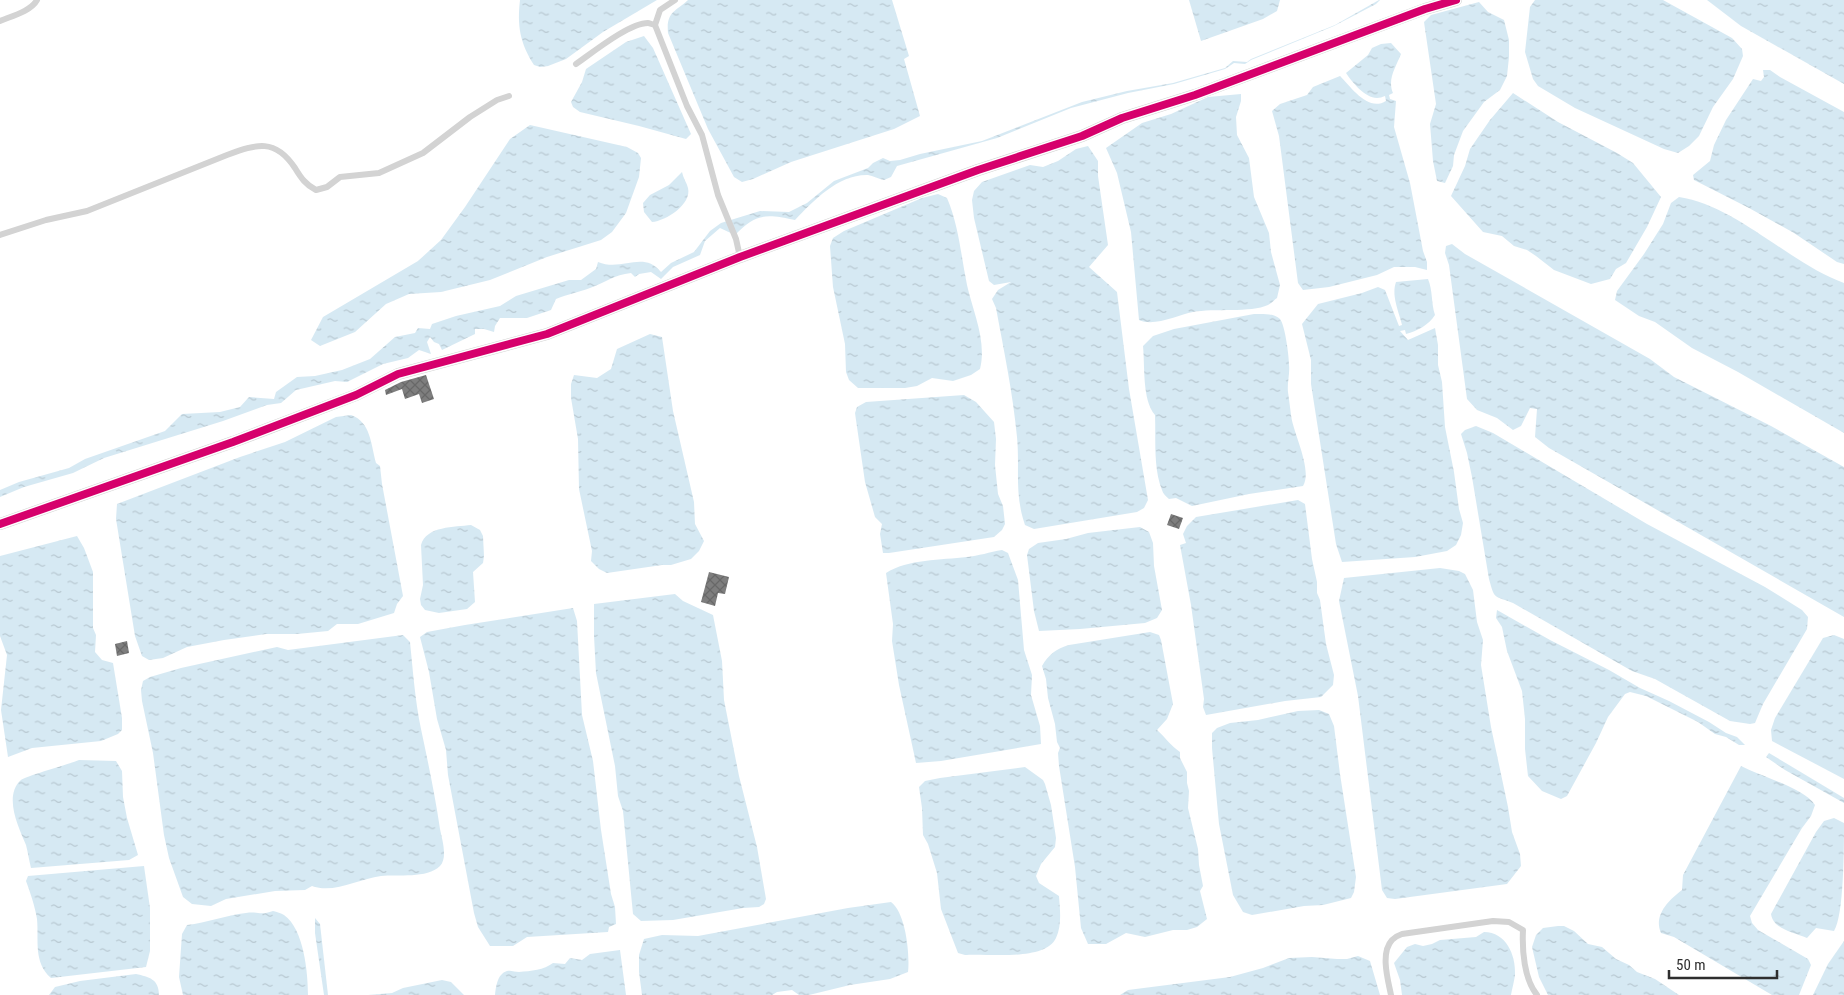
<svg xmlns="http://www.w3.org/2000/svg" width="1844" height="995" font-family="'Roboto Condensed',sans-serif">
<style>
.water{fill:url(#water-ripples)}
.building{fill:url(#building-cross-hatch)}
.lines{fill:none;stroke-linecap:round;stroke-linejoin:round}
.service{stroke:#d3d3d3;stroke-width:6}
.minor{stroke:#d3d3d3;stroke-width:12}
.cycleway-casing{stroke:#fff;stroke-width:11}
.cycleway{stroke:#d6006c;stroke-width:8}
</style>
<defs>
<pattern id="water-ripples" width="26" height="14" patternUnits="userSpaceOnUse" patternTransform="scale(1.25)"><rect width="26" height="14" fill="#d6e9f3"/><path d="M2 4q2-2 4 0t4 0M15 11q2-2 4 0t4 0" fill="none" stroke="#b8c8d1"/></pattern>
<pattern id="building-cross-hatch" width="8" height="8" patternUnits="userSpaceOnUse" patternTransform="scale(1.25)"><rect width="8" height="8" fill="#7e7e7e"/><path d="M0 0l8 8M0 8l8-8" fill="none" stroke="#686868"/></pattern>
</defs>
<rect width="100%" height="100%" fill="#fff"/>
<g class="water">
<path d="M520 0H657L603 32 566 59 548 66 540 67 534 65C520 43 517 26 520 0Z"/>
<path d="M688 0H892L909 56 904 59 920 116 894 129 791 162 753 179 742 182 734 177 708 129 668 33C666 12 675 12 688 0Z"/>
<polygon points="1189,0 1280,0 1277,11 1263,19 1201,41"/>
<path d="M1379 0H1380L1376 4 1334 26 1251 60 1245 64 1234 63 1225 69 1174 84 1128 93 1071 108 997 138 897 166 891 177 884 180C879 179 873 176 868 175 839 174 814 200 795 220 766 214 756 213 735 235L720 228 705 241 700 255 673 267 661 279 651 272 639 274 635 277 631 273C614 275 606 282 590 288 579 292 568 294 556 299L551 310 527 318H500L495 326 494 332 484 329H475V334L442 350 439 344 434 342 430 337 427 342 431 354 419 350 408 358 383 364 347 382 335 381 296 390 281 403 267 405 223 421 104 458 73 473 24 487 0 497V490L19 482 69 468 85 459 165 431 182 414 220 412 240 407 249 397 274 399 276 392 297 377 315 376 342 370 370 359 395 337 415 333 418 328 430 329 432 324 456 316 500 306 516 296 569 280H581L596 269 598 262C622 272 643 250 661 272L671 263 694 252 710 231 721 223 760 211 789 212 807 203 834 181 868 168 873 163 883 158 890 161 900 160 920 154 982 141 1082 102 1127 91 1173 83 1225 68 1233 61 1247 62 1251 59 1335 25Z"/>
<polygon points="1535,0 1663,0 1732,38 1742,49 1743,56 1733,79 1713,107 1699,136 1689,146 1678,153 1664,149 1575,108 1538,86 1533,79 1525,52 1530,7"/>
<polygon points="1707,0 1844,0 1844,84 1741,26"/>
<polygon points="1479,2 1488,12 1504,20 1509,40 1509,57 1507,76 1500,90 1484,102 1463,131 1454,155 1453,166 1445,183 1437,181 1433,161 1430,124 1436,104 1424,22 1431,15"/>
<polygon points="644,36 653,48 691,134 686,139 639,126 580,112 573,107 571,102 582,82 586,69 626,42"/>
<path d="M1391 43 1401 54C1396 67 1387 79 1393 93L1389 95 1390 99 1396 101 1394 127 1410 183 1423 251 1427 262V270L1415 267H1394L1377 275 1329 287 1303 290 1298 283 1279 136 1272 111 1280 104 1307 95 1313 87 1340 76C1352 88 1368 112 1386 101L1385 96C1382 97 1380 98 1377 98 1365 98 1352 82 1346 73L1368 55 1372 48 1381 44Z"/>
<polygon points="1763,70 1770,70 1780,77 1844,112 1844,264 1837,262 1794,233 1749,208 1694,180 1693,175 1710,161 1714,145 1726,120 1753,79 1761,81 1764,77"/>
<polygon points="1513,93 1558,122 1617,153 1633,163 1661,197 1647,227 1626,263 1616,269 1610,279 1591,284 1554,270 1536,256 1527,250 1514,246 1502,236 1483,232 1451,196 1465,166 1470,149 1490,120"/>
<path d="M1241 94V101L1236 117 1237 135 1249 158 1254 197 1269 233 1271 252 1280 285 1277 298C1274 300 1271 304 1268 305 1251 313 1213 308 1193 312 1178 315 1154 327 1139 320L1131 232 1117 173 1106 148 1142 123 1171 114 1208 97Z"/>
<polygon points="530,125 627,147 638,153 641,158 639,177 626,213 612,232 601,240 547,257 490,280 441,292 409,294 386,304 355,332 320,346 311,340 323,317 418,261 441,240 465,207 510,139"/>
<path d="M1088 146 1098 161V176L1108 245 1089 267 1117 292 1129 389 1148 500 1144 508 1137 512 1034 529 1025 525C1014 493 1020 469 1017 437 1013 394 1004 351 996 308L992 299 998 290 1011 282 994 285 989 281 974 218 972 200 974 191 982 182 1030 165 1043 167 1058 161 1076 149Z"/>
<path d="M682 172C683 178 687 183 688 188 692 204 666 221 652 222L644 212 643 203 650 195 669 185Z"/>
<path d="M938 194 947 198C959 226 961 256 967 285 973 312 987 341 980 369L971 375 953 381 932 378 917 386 905 388H858L849 380 846 372 845 344 833 287 830 246 833 238 844 231 922 198Z"/>
<path d="M1679 197C1737 206 1789 263 1844 283V433L1738 372 1692 348 1655 322 1639 316 1615 300 1617 291 1644 254 1663 224 1671 203Z"/>
<polygon points="1452,244 1465,254 1650,359 1674,377 1771,426 1844,467 1844,617 1549,448 1535,437 1537,409 1530,408 1521,426 1513,430 1497,418 1477,410 1467,399 1449,265 1445,253 1446,246"/>
<path d="M1428 279C1433 291 1431 303 1435 315 1429 325 1417 331 1406 334L1405 330 1400 331 1408 340 1435 328 1438 345V365L1442 382 1445 427 1454 472 1459 509 1463 523 1461 535 1456 545 1447 551 1415 557 1342 562 1336 544 1311 384V360L1302 324 1318 304 1362 293 1378 287 1385 290 1399 326 1402 325C1399 312 1391 296 1396 282Z"/>
<path d="M1254 314C1262 314 1273 313 1280 319 1285 325 1289 356 1289 365 1290 374 1287 383 1288 392 1289 399 1290 407 1291 415 1293 433 1313 470 1303 486L1249 494 1192 506 1176 498 1169 499C1166 496 1163 494 1162 490 1153 468 1156 438 1155 415 1142 400 1145 366 1143 346L1153 336 1174 329Z"/>
<polygon points="650,334 662,337 673,411 694,502 695,524 704,541 699,551 691,559 671,565 662,565 607,573 599,569 591,561 592,551 579,489 578,439 571,398 571,384 574,375 597,378 611,369 617,349"/>
<polygon points="964,395 976,402 994,422 996,439 995,465 998,494 1003,506 1005,524 1002,530 994,537 889,553 883,553 880,534 882,524 875,517 865,482 856,420 855,413 857,407 866,402"/>
<path d="M351 415C371 422 371 445 376 463L380 466 382 484 403 596 397 604 394 613 358 624H337L328 631 297 634H266L224 640 187 647 163 658 149 660 142 656 135 636 116 519 117 504 240 457 285 442 336 417Z"/>
<path d="M1476 426 1493 433 1647 524 1765 587 1802 610 1808 617 1807 629 1763 704 1755 723 1750 724 1730 721 1655 679 1632 671 1513 603C1494 595 1495 601 1489 579L1472 477 1467 453 1461 434 1465 430Z"/>
<polygon points="1298,500 1305,504 1312,559 1317,582 1317,593 1320,600 1326,644 1334,675 1333,685 1321,697 1285,701 1206,715 1203,707 1204,699 1191,605 1180,545 1186,543 1183,534 1187,526 1196,517"/>
<path d="M471 525 480 530 483 536 484 556 483 563 473 572 475 602 467 609 439 613 425 610 421 605 420 599 423 585 421 545C426 526 455 527 471 525Z"/>
<polygon points="1140,527 1149,532 1153,543 1154,566 1162,610 1157,618 1145,623 1080,629 1039,631 1034,611 1027,555 1029,549 1038,543 1066,539 1088,533"/>
<polygon points="77,536 84,548 93,572 93,628 96,635 95,652 102,660 113,663 122,718 122,730 118,734 101,741 32,748 8,757 1,710 7,655 0,636 0,556"/>
<path d="M1002 550 1008 553 1018 580 1024 650 1032 675 1031 695 1040 726 1041 744 941 761 916 763 899 685 892 641 893 624 886 573C908 559 941 560 967 557 978 556 990 552 1002 550Z"/>
<polygon points="1440,568 1459,571 1465,574 1473,590 1477,622 1483,640 1481,665 1491,727 1508,807 1512,832 1520,854 1521,866 1507,884 1395,899 1387,898 1382,890 1358,696 1339,601 1344,578"/>
<polygon points="675,594 683,601 713,615 722,661 724,700 739,776 757,847 766,899 764,904 759,907 743,908 673,920 641,921 633,914 623,811 618,796 615,766 596,673 594,636 594,604"/>
<polygon points="573,608 577,621 582,715 593,761 601,830 611,894 615,907 616,924 609,927 608,932 527,937 513,946 490,946 478,927 474,913 448,775 446,750 437,719 429,672 420,637 427,632 465,625"/>
<polygon points="1497,610 1550,640 1609,670 1640,688 1669,701 1709,722 1726,733 1737,737 1745,745 1739,745 1726,737 1715,734 1698,722 1646,696 1630,692 1625,694 1608,717 1596,743 1567,796 1561,799 1542,791 1528,776 1525,749 1525,719 1522,691 1507,651 1502,627 1496,618"/>
<path d="M1150 632 1159 635 1161 640 1173 704 1167 719 1157 730C1165 737 1171 746 1180 752V758L1187 772V783L1189 791 1188 808 1198 849 1199 865 1203 886 1200 891 1207 919 1197 927 1187 930H1173L1145 937 1126 933 1106 944H1088L1081 928 1075 867 1059 766 1058 753 1060 748 1057 742 1055 724 1048 698 1046 679 1042 666C1049 654 1056 649 1069 645Z"/>
<path d="M403 635 410 642C413 671 415 700 421 729 428 762 435 795 440 829 442 839 448 858 440 866 427 879 398 874 381 876 358 879 334 894 312 886L305 890 275 891 226 899 211 906 192 904 183 897 169 858 164 835 153 753 142 701 141 690 143 681 150 677 181 668 277 647 288 650Z"/>
<polygon points="1834,635 1844,639 1844,779 1772,741 1771,730 1775,718 1823,638"/>
<polygon points="1319,710 1329,714 1334,726 1340,774 1356,877 1354,892 1351,898 1323,905 1304,906 1252,915 1243,912 1233,895 1219,824 1212,748 1212,733 1217,728 1230,723 1258,720 1298,711"/>
<polygon points="1769,753 1844,798 1844,803 1785,770 1766,757"/>
<path d="M79 760 116 761 122 771 123 797 127 818 138 855 129 860 31 868C29 860 28 853 26 845 19 828 3 796 21 780 26 776 70 764 79 760Z"/>
<path d="M1741 766C1760 776 1804 788 1815 805L1811 816 1802 828 1750 916 1752 923 1758 930 1808 959 1811 965 1799 995H1772L1674 937 1661 933C1653 915 1669 900 1682 890L1683 875Z"/>
<path d="M1025 767 1043 780 1045 784 1051 805 1056 838 1055 847 1041 864 1036 876 1039 883 1059 896C1060 910 1062 925 1056 938 1045 962 986 953 965 955L958 953 941 909 937 873 928 844 923 835 922 808 919 787 925 781 940 778Z"/>
<path d="M1834 818 1844 823C1844 847 1844 916 1834 931L1816 928 1807 938C1793 932 1773 929 1771 914L1816 832 1824 821Z"/>
<path d="M144 866 150 908V951L146 967 51 978C33 962 39 940 37 919 35 906 30 892 26 881L28 876Z"/>
<path d="M891 902C906 913 910 955 908 972L890 979 850 985 809 995H799L792 990 777 992 772 995H642L639 972V955L644 939 662 935 698 936 848 908Z"/>
<path d="M273 911C277 912 281 913 284 915 304 929 308 973 308 995H183L179 977 182 934 187 925C207 923 226 915 246 913 258 911 260 916 273 911Z"/>
<polygon points="315,918 320,924 328,995 324,995 315,933"/>
<polygon points="1558,926 1564,926 1574,931 1588,944 1602,947 1616,959 1629,965 1637,972 1655,979 1679,995 1548,995 1539,977 1532,947 1536,935 1543,928"/>
<path d="M1484 932C1506 932 1516 955 1515 975 1514 982 1512 989 1511 995H1402L1400 980 1394 963 1407 947 1415 944 1423 946 1432 944 1440 940 1476 937Z"/>
<polygon points="1844,941 1844,995 1813,995 1828,964"/>
<path d="M620 950 626 995H495C496 987 497 974 507 971 511 970 515 972 519 972 531 971 544 970 553 963L565 964 570 958 582 960 590 954Z"/>
<polygon points="1358,956 1370,961 1380,995 1120,995 1128,990 1230,977 1263,968 1289,958 1312,957 1337,959 1347,959"/>
<path d="M136 974C149 977 159 979 159 995H49L55 987 80 981Z"/>
<polygon points="442,980 451,982 464,995 368,995 392,993 403,988"/>
</g>
<g class="building">
<polygon points="426,375 434,399 422,403 419,394 405,399 402,389 386,395 385,390 401,382"/>
<polygon points="1171,514 1183,518 1179,529 1167,525"/>
<polygon points="709,572 729,577 725,594 718,593 715,606 701,602"/>
<polygon points="127,641 129,653 117,656 115,644"/>
</g>
<g class="lines">
<g class="service">
<polyline points="675,0 660,10 655,25 687,106 702,135 718,195 736,239 740,257"/>
<path d="M0 21C12 16 31 11 37 0"/>
<path d="M576 64C592 53 629 23 648 23 649 23 654 25 655 25"/>
<path d="M0 235 46 220 87 211 227 155C257 144 275 138 295 168 301 178 306 185 316 190L327 187 340 177 379 173 423 153 470 117 497 100 509 96"/>
<path d="M1391 995C1388 980 1380 953 1392 940 1394 938 1399 935 1402 934L1493 921 1509 922 1523 930C1522 950 1524 979 1537 995"/>
</g>
<polyline class="minor" points="0,524 233,442 356,395 398,374 547,334 740,257 978,170 1082,136 1122,118 1195,95 1425,9 1456,0"/>
<g class="cycleway-casing">
<polyline id="cycleway" points="0,524 233,442 356,395 398,374 547,334 740,257 978,170 1082,136 1122,118 1195,95 1425,9 1456,0"/>
</g>
<use href="#cycleway" class="cycleway"/>
</g>
<path d="M1669 970v8h108v-8" fill="none" stroke="#2e2e2e" stroke-width="2.5"/>
<text x="1676" y="970" font-size="15" fill="#2e2e2e" stroke="#ffffff" stroke-width="4" paint-order="stroke">50 m</text>
</svg>
